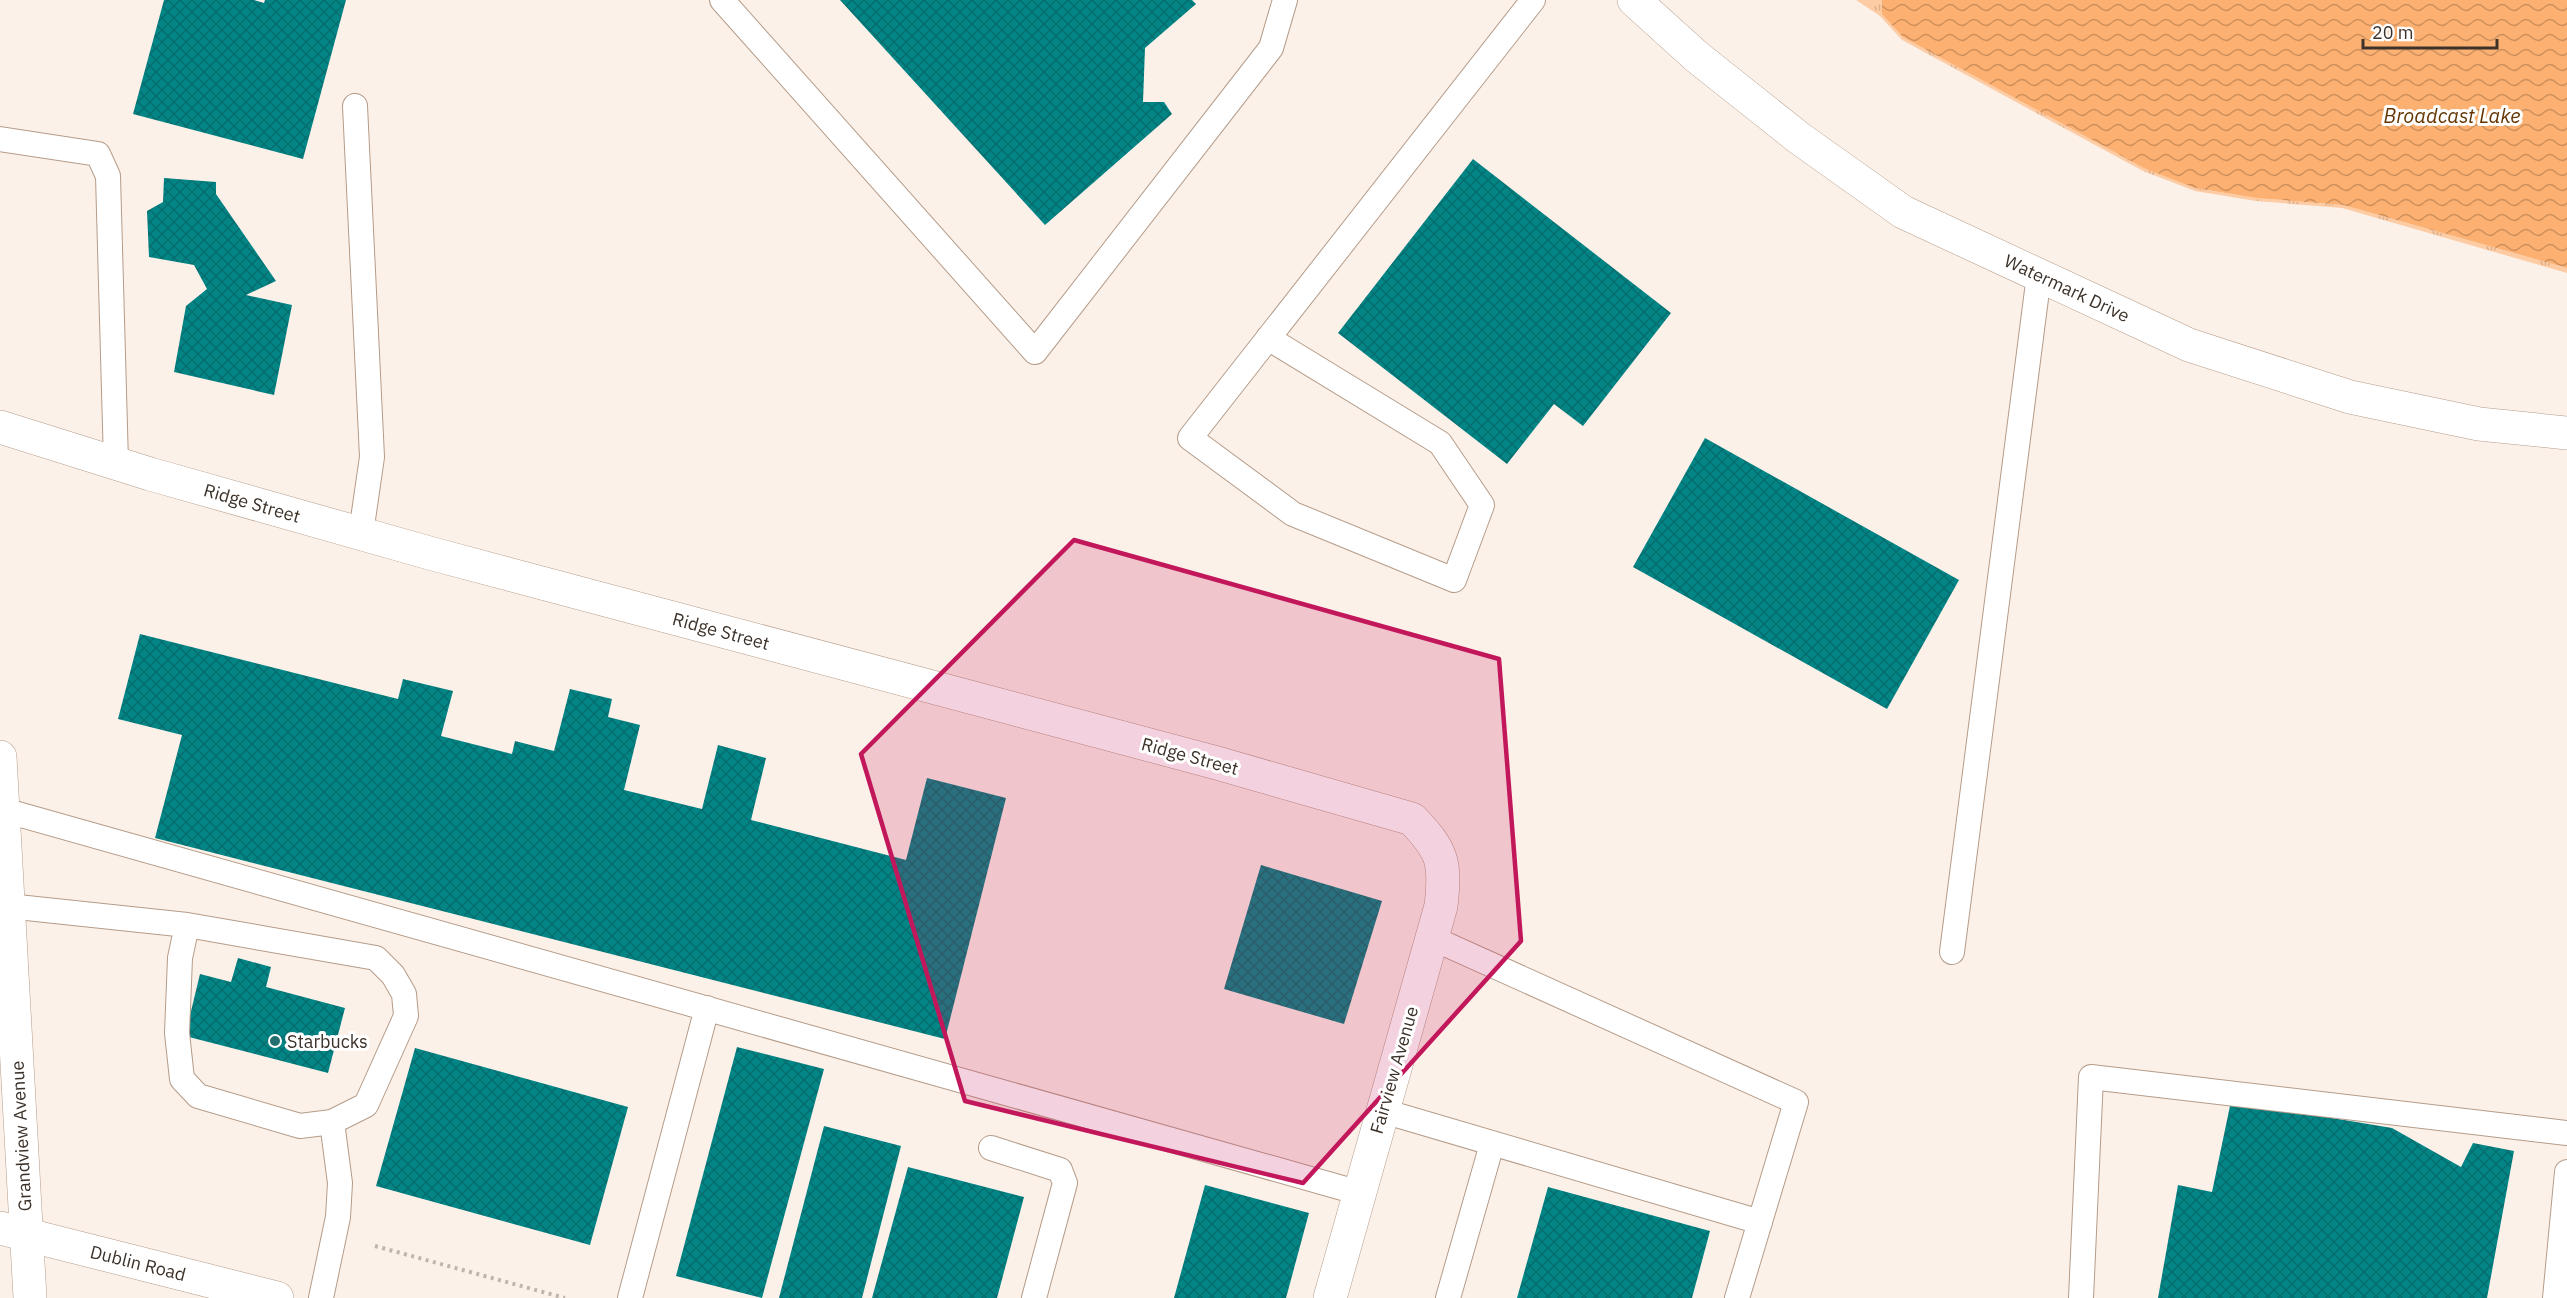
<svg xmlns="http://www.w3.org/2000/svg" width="2567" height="1298" font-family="'IBM Plex Sans',sans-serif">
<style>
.grass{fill:url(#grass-tufts)}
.water{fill:url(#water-waves)}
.building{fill:url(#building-cross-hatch)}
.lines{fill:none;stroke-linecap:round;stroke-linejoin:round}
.lane-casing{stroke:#b59c89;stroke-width:26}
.street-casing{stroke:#b59c89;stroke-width:34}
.secondary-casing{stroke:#b59c89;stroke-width:34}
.primary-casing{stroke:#b59c89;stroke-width:34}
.path{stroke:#bfb5ad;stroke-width:4;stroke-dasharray:3 4.5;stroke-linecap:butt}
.lane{stroke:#fff;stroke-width:24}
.street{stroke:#fff;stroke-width:33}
.secondary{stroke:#fff;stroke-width:33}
.primary{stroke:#fff;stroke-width:33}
.marked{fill:#c2185b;fill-opacity:0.2;stroke:#c2185b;stroke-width:4.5;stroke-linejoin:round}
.poi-dot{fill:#236f6f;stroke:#fff;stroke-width:2}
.labels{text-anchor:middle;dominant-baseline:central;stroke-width:6;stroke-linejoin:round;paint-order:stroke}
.street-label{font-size:18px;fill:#3c322a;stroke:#fff}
.poi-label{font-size:18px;fill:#3c322a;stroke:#fff;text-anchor:start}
.water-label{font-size:20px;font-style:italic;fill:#643501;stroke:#fff}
</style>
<defs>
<pattern id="grass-tufts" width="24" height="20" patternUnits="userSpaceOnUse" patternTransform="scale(1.5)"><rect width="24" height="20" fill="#fecca4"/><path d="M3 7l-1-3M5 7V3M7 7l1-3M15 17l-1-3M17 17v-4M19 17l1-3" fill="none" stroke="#dbb08d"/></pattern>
<pattern id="water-waves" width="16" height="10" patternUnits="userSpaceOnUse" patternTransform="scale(1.5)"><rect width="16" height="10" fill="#fcb071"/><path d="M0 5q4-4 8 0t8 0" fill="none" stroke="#cd905d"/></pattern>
<pattern id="building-cross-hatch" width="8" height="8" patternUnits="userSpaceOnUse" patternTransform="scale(1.5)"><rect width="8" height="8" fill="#038586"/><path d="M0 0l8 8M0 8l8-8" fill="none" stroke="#066d6e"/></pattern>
</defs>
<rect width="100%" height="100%" fill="#fcf1e9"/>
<polygon class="grass" points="1856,0 1882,0 1883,14 2195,188 2256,198 2343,205 2567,268 2567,273 2342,208 2256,201 2195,191 2143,171 1902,40 1880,16"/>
<polygon class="water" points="1882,0 2567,0 2567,268 2343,205 2256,198 2195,188 2144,168 1903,37 1882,14"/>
<g class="building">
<polygon points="164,0 254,0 264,3 265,0 346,0 303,159 133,114"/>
<polygon points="840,0 1192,0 1196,4 1145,48 1143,102 1164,102 1172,114 1045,225"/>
<polygon points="1473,159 1671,313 1583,426 1554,404 1507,464 1338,333"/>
<polygon points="164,178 216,182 216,194 276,281 246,295 292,305 274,395 174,372 186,306 207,289 194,265 149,257 147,211 163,202"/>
<polygon points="1705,438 1959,580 1887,709 1633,567"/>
<polygon points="140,634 398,699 403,679 453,691 441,736 512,754 515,741 554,751 570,689 612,699 608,717 640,725 624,790 702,809 718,745 766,758 751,820 906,860 927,778 1006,798 945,1039 155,838 182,735 118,719"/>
<polygon points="1261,865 1382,901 1344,1024 1224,989"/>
<polygon points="238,958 271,967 266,987 345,1008 328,1073 185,1036 200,974 231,982"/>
<polygon points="737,1047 824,1069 762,1298 676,1276"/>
<polygon points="415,1048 628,1107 590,1245 376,1186"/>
<polygon points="2231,1101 2392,1128 2461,1167 2473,1143 2514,1151 2487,1298 2158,1298 2178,1185 2212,1192"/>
<polygon points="824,1126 901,1146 862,1298 779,1298"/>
<polygon points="908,1167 1024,1197 997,1298 872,1298"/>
<polygon points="1205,1185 1309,1213 1286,1298 1174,1298"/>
<polygon points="1548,1187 1710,1231 1692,1298 1517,1298"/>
</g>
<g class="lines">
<g class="lane-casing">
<g id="lane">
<polyline points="722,0 1035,352 1271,48 1285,0"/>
<polyline points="355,106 372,457 361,533"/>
<polyline points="0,139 98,154 108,176 116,463"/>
<polyline points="1268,338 1440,443 1482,505 1454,580 1293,514 1190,438 1533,0"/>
<polyline points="0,809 1360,1193"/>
<polyline points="8,906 187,925 180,958 177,1033 182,1079 198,1096 300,1126 332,1122 366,1105 406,1016 404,994 393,975 376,958 187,925"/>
<polyline points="1432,938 1796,1102 1737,1298"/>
<polyline points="1952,952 2039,275"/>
<polyline points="1383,1111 1760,1222"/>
<polyline points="991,1148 1060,1170 1065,1183 1034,1298"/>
<polyline points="321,1298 338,1217 340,1183 332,1122"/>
<polyline points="630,1298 707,1008"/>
<polyline points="1448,1298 1492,1144"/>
<polyline points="2081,1298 2091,1077 2567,1133"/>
<polyline points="2555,1298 2567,1172"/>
</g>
</g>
<g class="street-casing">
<path id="street" d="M0 427 150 474 433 554 1217 763 1412 819C1443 851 1446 862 1441 906L1330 1298"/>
</g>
<g class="secondary-casing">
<g id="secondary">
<polyline points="1634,0 1697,57 1799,138 1903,212 2189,345 2350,397 2479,424 2567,433"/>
<polyline points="0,757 30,1298"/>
</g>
</g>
<g class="primary-casing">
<polyline id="primary" points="0,1228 277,1298"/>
</g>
<polyline class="path" points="375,1246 565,1298"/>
<use href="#lane" class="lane"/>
<use href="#street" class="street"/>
<use href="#secondary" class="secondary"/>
<use href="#primary" class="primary"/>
</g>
<path class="marked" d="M1074 540 1499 659 1521 941 1303 1183 965 1101 861 754Z"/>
<circle class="poi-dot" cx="275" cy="1041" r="6"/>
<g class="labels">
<g class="street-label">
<text transform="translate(2067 288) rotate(25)">Watermark Drive</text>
<text transform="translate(252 503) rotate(16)">Ridge Street</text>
<text transform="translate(721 631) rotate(15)">Ridge Street</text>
<text transform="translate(1190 756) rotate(15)">Ridge Street</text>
<text transform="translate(1394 1070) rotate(-74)">Fairview Avenue</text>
<text transform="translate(21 1136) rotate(-93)">Grandview Avenue</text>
<text transform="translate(138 1263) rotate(14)">Dublin Road</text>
</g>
<g class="poi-label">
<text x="287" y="1041">Starbucks</text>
</g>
<g class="water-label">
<text x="2452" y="115">Broadcast Lake</text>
</g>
</g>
<path d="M2363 39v9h134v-9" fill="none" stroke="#3c322a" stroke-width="3"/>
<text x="2372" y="39" font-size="18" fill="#3c322a" stroke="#ffffff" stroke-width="4.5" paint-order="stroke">20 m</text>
</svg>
